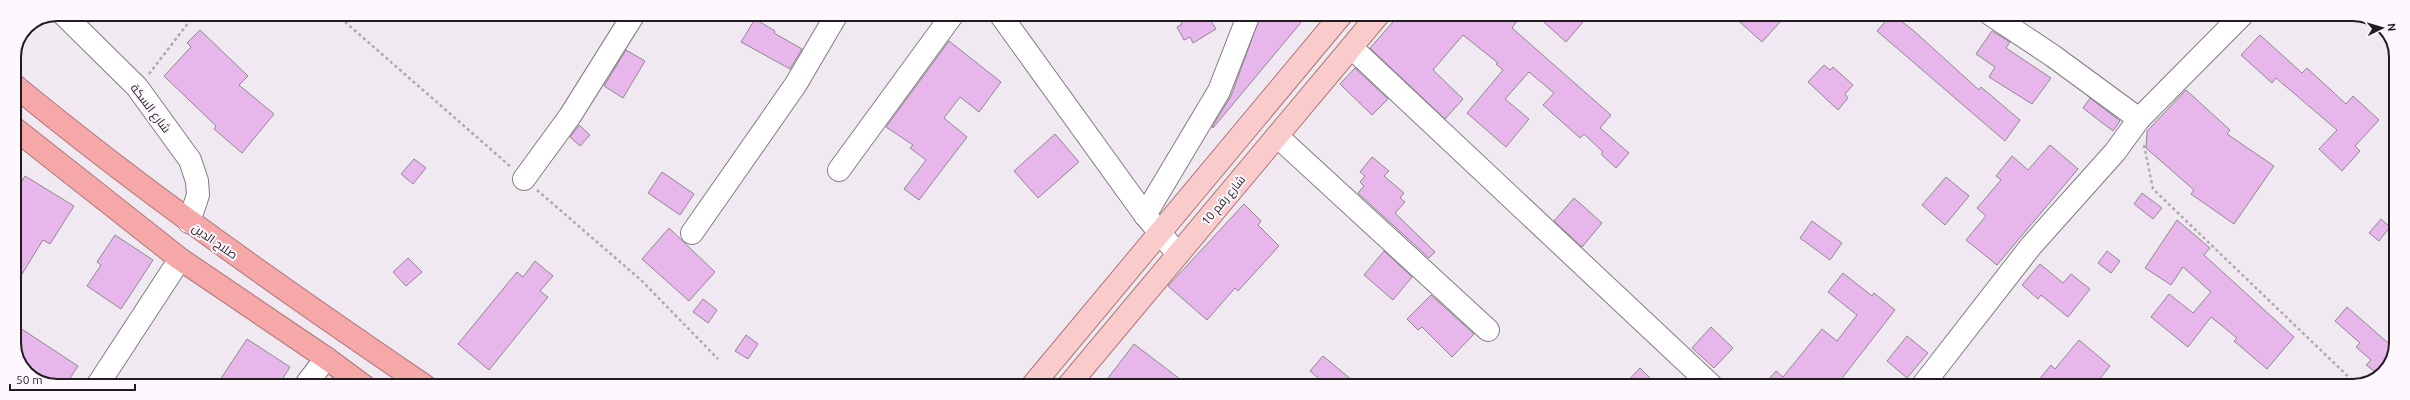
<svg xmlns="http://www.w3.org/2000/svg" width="2410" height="400" font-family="Ubuntu,Cairo,sans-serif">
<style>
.building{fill:#e7b6ea;stroke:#908990}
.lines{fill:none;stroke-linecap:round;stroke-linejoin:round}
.minor-casing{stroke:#837c83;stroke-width:24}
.major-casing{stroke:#ab7779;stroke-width:24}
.highway-casing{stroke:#ab7779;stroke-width:24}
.path{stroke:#afa8af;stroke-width:2.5;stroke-dasharray:3 3;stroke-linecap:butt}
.minor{stroke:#fff;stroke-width:22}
.major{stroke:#facbcb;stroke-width:22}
.highway{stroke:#f6a8a9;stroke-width:22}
.labels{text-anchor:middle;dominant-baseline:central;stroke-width:4;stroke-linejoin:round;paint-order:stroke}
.street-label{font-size:12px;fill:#201d20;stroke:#fef7fe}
.rim{fill:none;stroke:#201d20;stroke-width:2}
</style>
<rect width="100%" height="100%" fill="#f1e9f1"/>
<g class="building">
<polygon points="1177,14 1207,14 1216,29 1193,43 1190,37 1184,40 1177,27 1182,24"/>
<polygon points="1261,14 1308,14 1213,128 1212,127 1231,96"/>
<polygon points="1400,14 1522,14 1512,28 1611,115 1600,128 1629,153 1616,168 1601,154 1603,152 1584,134 1580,138 1543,105 1554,93 1529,72 1505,99 1529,119 1506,147 1467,113 1503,70 1496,64 1498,63 1463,35 1433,70 1463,99 1445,119 1370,48"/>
<polygon points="1535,14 1574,14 1583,22 1566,42"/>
<polygon points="1731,14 1775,14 1781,21 1762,42"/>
<polygon points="1892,14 1914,31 1979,90 1981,87 2020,120 2005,141 1877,31"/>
<polygon points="755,19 775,31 774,33 802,49 790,69 741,42"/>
<polygon points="200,30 248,76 239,85 274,114 242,153 214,129 216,126 164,76 191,47 187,43"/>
<polygon points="1992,31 2010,42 2006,48 2051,78 2032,104 1989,77 1995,67 1976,54"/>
<polygon points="2260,35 2302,73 2307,68 2346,104 2353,96 2379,120 2355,146 2360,151 2342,171 2319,149 2337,130 2276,78 2272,83 2241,55"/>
<polygon points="949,41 1001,82 979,112 960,97 944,118 967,137 919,200 904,189 926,160 910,148 913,145 886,127"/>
<polygon points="626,50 645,61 623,98 604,86"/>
<polygon points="1824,65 1830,70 1833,67 1853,85 1845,94 1848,98 1838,110 1808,82"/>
<polygon points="1355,68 1388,99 1372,115 1340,84"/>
<polygon points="2186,90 2230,130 2227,134 2274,166 2234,224 2191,194 2194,190 2146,148 2147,131"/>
<polygon points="2090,98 2120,121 2113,131 2083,108"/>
<polygon points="579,125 590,135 580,146 570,137"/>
<polygon points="1055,134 1079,162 1038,198 1014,171"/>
<polygon points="2050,145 2078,169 1997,265 1966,240 1986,216 1977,208 2001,180 1996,176 2012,156 2028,170"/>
<polygon points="1372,157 1389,171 1384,176 1404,193 1400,198 1405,202 1395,213 1435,252 1429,258 1358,193 1364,186 1360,182 1365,176 1360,172"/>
<polygon points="414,159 426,168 413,184 401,174"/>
<polygon points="662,172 694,194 680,215 648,193"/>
<polygon points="25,176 74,206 50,244 43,240 14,287 14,195"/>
<polygon points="1946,177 1969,196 1945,225 1922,205"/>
<polygon points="2142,193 2162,208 2153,219 2134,204"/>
<polygon points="1574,198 1602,223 1582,247 1554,221"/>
<polygon points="1244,204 1261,221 1258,225 1279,246 1238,291 1235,288 1207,320 1168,286"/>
<polygon points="2381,219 2390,227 2379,241 2369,233"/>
<polygon points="2177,220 2210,248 2204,255 2294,337 2267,369 2234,341 2237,338 2211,317 2188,347 2151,317 2169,294 2193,313 2211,292 2183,267 2171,285 2145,268"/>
<polygon points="1812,221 1842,243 1830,260 1800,238"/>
<polygon points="669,228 715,272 689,301 642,259"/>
<polygon points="115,235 153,260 121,309 87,286 101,265 97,262"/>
<polygon points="1384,251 1412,277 1393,300 1364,275"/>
<polygon points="2107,251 2120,261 2111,273 2098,263"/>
<polygon points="408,258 422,272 406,286 393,272"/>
<polygon points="535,261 553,276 540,291 548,297 489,370 458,344 517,272 523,277"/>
<polygon points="2040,264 2063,283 2071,274 2090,289 2068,317 2041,295 2038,299 2022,285"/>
<polygon points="1843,273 1872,296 1874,293 1895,310 1836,386 1827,378 1820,386 1763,386 1776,371 1783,377 1822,329 1837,341 1857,315 1828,292"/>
<polygon points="1431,295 1474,334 1452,357 1422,327 1418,330 1407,319"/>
<polygon points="703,299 717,310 708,323 693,312"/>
<polygon points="2347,307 2395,349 2381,376 2366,365 2371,360 2356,347 2360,343 2335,321"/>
<polygon points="14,324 78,366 65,386 51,386 26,373 14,349"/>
<polygon points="1711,327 1733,348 1714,368 1692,348"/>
<polygon points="746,335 758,344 748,359 735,351"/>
<polygon points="1907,336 1928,353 1907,378 1887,361"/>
<polygon points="247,339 290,367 278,386 216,386"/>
<polygon points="2079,340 2110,366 2094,386 2034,386 2051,365 2055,369"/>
<polygon points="1134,344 1189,386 1102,386"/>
<polygon points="1323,356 1359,386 1311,386 1318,378 1310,371"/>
<polygon points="1640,368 1658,386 1623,386"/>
</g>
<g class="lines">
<g class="minor-casing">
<g id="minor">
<polyline points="63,14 137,87 190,160 197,181 198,195 189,222"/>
<polyline points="1000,14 1145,215 1177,253"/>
<polyline points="1352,48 1712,386"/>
<polyline points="2139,119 2243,14"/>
<polyline points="1277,136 1488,330"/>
<polyline points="839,170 953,14"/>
<polyline points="524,179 570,116 634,14"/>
<polyline points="1145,215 1219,91 1249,14"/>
<polyline points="692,233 796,84 837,14"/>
<polyline points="97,386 180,259"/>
<polyline points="305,386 326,358"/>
<polyline points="1922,386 2031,246 2115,152 2139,119 2053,56 1990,14"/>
</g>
</g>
<g class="major-casing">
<g id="major">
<polyline points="1032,386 1342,14"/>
<polyline points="1068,386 1379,14"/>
</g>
</g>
<g class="highway-casing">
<g id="highway">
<path d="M14 85C145 193 284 290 425 386"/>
<polyline points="14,128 180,259 326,358 364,386"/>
</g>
</g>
<g class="path">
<polyline points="336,14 511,167"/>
<polyline points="149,74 195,14"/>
<polyline points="2144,145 2153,189 2357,385"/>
<polyline points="537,190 642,281 718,359"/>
</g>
<use href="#minor" class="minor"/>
<use href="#major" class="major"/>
<use href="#highway" class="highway"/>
</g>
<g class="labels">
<g class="street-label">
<text transform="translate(151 108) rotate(53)">شارع السكة</text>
<text transform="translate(1223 200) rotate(-50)">شارع رقم 10</text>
<text transform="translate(215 241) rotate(35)">صلاح الدين</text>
</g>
</g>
<path d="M0 0H2410V400H0ZM57 21H2353A36 36 0 0 1 2389 57V343A36 36 0 0 1 2353 379H57A36 36 0 0 1 21 343V57A36 36 0 0 1 57 21Z" fill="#fef7fe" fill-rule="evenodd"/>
<path class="rim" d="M57 21H2353A36 36 0 0 1 2389 57V343A36 36 0 0 1 2353 379H57A36 36 0 0 1 21 343V57A36 36 0 0 1 57 21Z"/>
<g transform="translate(2382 28) rotate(85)" stroke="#fef7fe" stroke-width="3" paint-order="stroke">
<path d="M0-3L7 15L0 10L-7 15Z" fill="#201d20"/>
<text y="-6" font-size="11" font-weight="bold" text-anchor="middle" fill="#201d20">N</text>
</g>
<path d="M10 384v6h125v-6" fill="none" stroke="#201d20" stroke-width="2"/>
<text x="16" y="384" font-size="12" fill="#201d20" stroke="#fef7fe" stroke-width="3" paint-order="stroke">50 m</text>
</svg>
